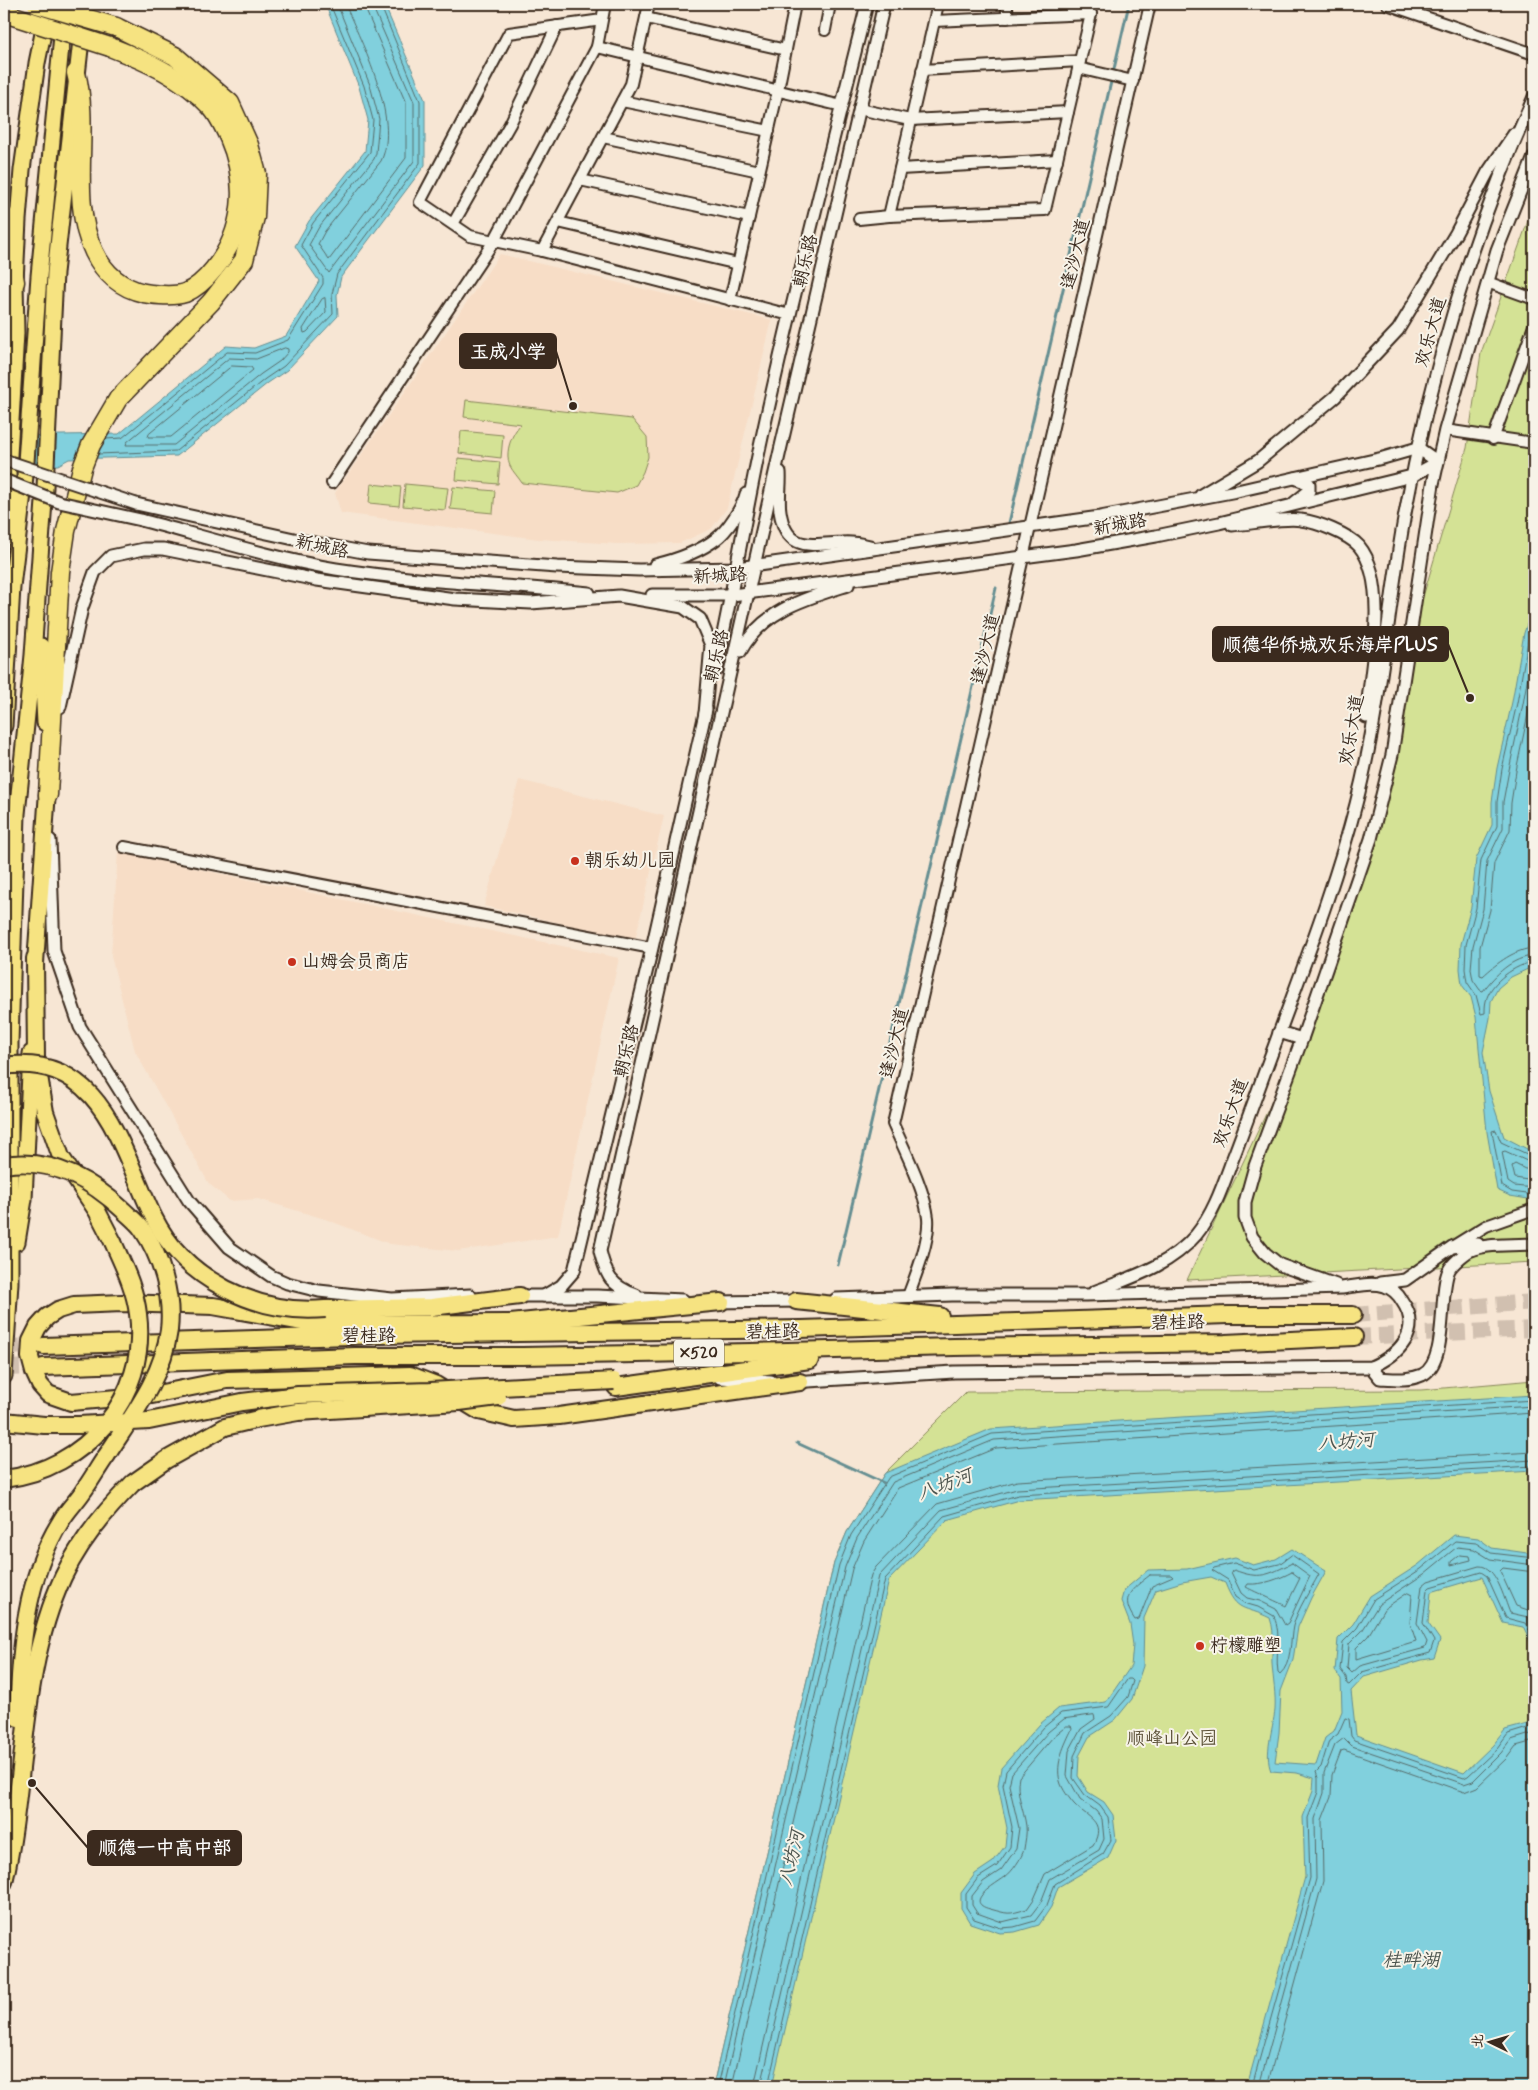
<svg xmlns="http://www.w3.org/2000/svg" width="1538" height="2090" font-family="Mynerve,'LXGW WenKai TC',sans-serif">
<style>
.built{fill:#f7ddc6}
.green{fill:#d4e295;stroke:#88865a}
.water{fill:#81d0dd;stroke:#658e91}
.lines{fill:none;stroke-linecap:round;stroke-linejoin:round}
.shore{stroke:#576c6a;stroke-width:1}
.stream{stroke:#658e91;stroke-width:3}
.trunk-tunnel{stroke:#d1c0b0;stroke-width:16;stroke-dasharray:16 8;stroke-linecap:butt}
.minor-casing{stroke:#3b2a1e;stroke-width:14}
.tertiary-casing{stroke:#3b2a1e;stroke-width:15}
.primary-casing{stroke:#3b2a1e;stroke-width:19}
.trunk-casing{stroke:#3b2a1e;stroke-width:20}
.motorway-casing{stroke:#3b2a1e;stroke-width:21}
.minor{stroke:#f7f3e8;stroke-width:10}
.tertiary{stroke:#f7f3e8;stroke-width:11}
.primary{stroke:#f6e381;stroke-width:15}
.trunk{stroke:#f6e381;stroke-width:16}
.motorway{stroke:#f6e381;stroke-width:18}
.tertiary-bridge-casing{stroke:#3b2a1e;stroke-width:15;stroke-linecap:butt}
.trunk-bridge-casing{stroke:#3b2a1e;stroke-width:20;stroke-linecap:butt}
.motorway-bridge-casing{stroke:#3b2a1e;stroke-width:21;stroke-linecap:butt}
.tertiary-bridge{stroke:#f7f3e8;stroke-width:11}
.trunk-bridge{stroke:#f6e381;stroke-width:16}
.motorway-bridge{stroke:#f6e381;stroke-width:18}
.poi-dot{fill:#c8321e;stroke:#f7f3e8;stroke-width:2}
.labels{text-anchor:middle;dominant-baseline:central;stroke-width:4;stroke-linejoin:round;paint-order:stroke}
.shield{fill:#f7f3e8;stroke:#73665b;stroke-width:1}
.shield-label{font-size:16px;font-weight:bold;fill:#3b2a1e}
.street-label{font-size:18px;fill:#3b2a1e;stroke:#f7f3e8}
.poi-label{font-size:18px;fill:#3b2a1e;stroke:#f7f3e8;text-anchor:start}
.park-label{font-size:18px;fill:#5a4f36;stroke:#f7f3e8}
.water-label{font-size:19px;font-style:italic;fill:#4c544e;stroke:#f7f3e8}
.leader{fill:none;stroke:#3b2a1e;stroke-width:2}
.callout-dot{fill:#3b2a1e;stroke:#f7f3e8;stroke-width:2}
.callout{fill:#3b2a1e;stroke:#3b2a1e;stroke-width:2}
.callout-label{font-size:19px;text-anchor:middle;font-weight:bold;fill:#fff}
</style>
<rect width="100%" height="100%" fill="#f7e6d4"/>
<filter id="ink" filterUnits="userSpaceOnUse"><feTurbulence type="fractalNoise" baseFrequency=".02" numOctaves="2"/><feDisplacementMap in="SourceGraphic" scale="10" xChannelSelector="R" yChannelSelector="G"/><feConvolveMatrix kernelMatrix="1 2 1 2 8 2 1 2 1" color-interpolation-filters="sRGB"/></filter>
<g filter="url(#ink)">
<g class="built">
<polygon points="500,254 772,320 727,508 711,529 680,543 617,544 539,539 341,513 335,493"/>
<polygon points="519,780 664,816 635,940 484,906"/>
<polygon points="118,852 619,958 558,1236 458,1251 390,1244 325,1219 258,1199 230,1201 209,1184 135,1051 111,956"/>
</g>
<g class="green">
<polygon points="1534,204 1534,1262 1187,1280 1324,992 1390,789 1420,607 1467,448 1481,353"/>
<path d="M466 400 632 419 647 437 648 457 643 472 636 485 617 493 522 483C519 478 513 472 510 466 504 452 512 433 521 424L464 417Z"/>
<polygon points="461,431 503,435 501,458 459,453"/>
<polygon points="458,458 500,462 498,484 456,480"/>
<polygon points="371,484 401,487 399,506 369,503"/>
<polygon points="405,484 448,488 445,510 403,506"/>
<polygon points="453,487 495,491 493,513 450,509"/>
<polygon points="1534,1380 1534,2086 713,2086 834,1563 847,1532 885,1473 966,1392 1421,1390"/>
</g>
<g class="water">
<polygon points="325,4 384,4 425,100 425,165 341,277 337,295 338,316 287,370 268,383 177,456 69,459 58,465 4,467 4,436 119,434 226,346 254,348 286,336 319,281 295,246 309,221 365,151 368,120 359,87"/>
<polygon points="1534,604 1534,966 1511,977 1498,988 1491,1001 1490,1018 1483,1052 1489,1091 1504,1137 1531,1151 1534,1150 1534,1200 1510,1196 1497,1190 1487,1132 1476,1017 1471,997 1462,985 1460,969 1461,944 1471,907 1476,859 1492,825 1492,802 1497,768 1512,702 1524,633"/>
<polygon points="1534,1395 1534,1471 1019,1500 947,1520 889,1580 772,2086 713,2086 834,1563 847,1532 885,1473 991,1429"/>
<path d="M1454 1535 1478 1538 1492 1548 1534 1554V1650L1523 1627 1503 1623 1482 1577 1431 1592 1428 1623 1440 1640 1434 1658 1422 1660 1364 1677 1351 1691 1356 1735 1464 1773 1493 1745 1505 1730 1531 1723 1534 1712V2086H1247L1305 1877 1303 1817 1313 1791 1314 1778 1297 1773 1271 1771C1264 1754 1273 1729 1275 1710 1276 1694 1273 1679 1272 1664 1271 1646 1276 1636 1270 1618 1244 1605 1237 1614 1225 1583L1211 1577 1182 1582 1156 1590 1144 1618 1143 1666 1132 1699 1115 1720 1089 1737 1079 1756 1078 1776 1088 1792 1104 1802 1113 1815 1116 1840 1108 1858 1058 1887 1051 1907 1039 1925 1015 1932 1000 1933 970 1923 961 1908V1893L975 1874 993 1862 1005 1846 1007 1828 998 1785 1001 1768 1040 1724 1059 1708 1106 1702 1131 1666 1133 1645 1130 1624 1121 1601 1124 1590 1148 1570 1187 1569 1235 1558 1253 1565 1276 1559 1292 1549 1326 1571 1311 1598 1298 1627 1293 1660 1281 1691 1279 1733 1275 1762 1316 1765 1325 1738 1334 1731 1342 1711 1341 1679 1335 1671 1338 1639 1353 1624 1370 1596 1418 1565Z"/>
</g>
<g class="lines">
<g class="shore">
<polyline points="337,4 370,85 379,119 376,153 374,159 319,227 309,245 329,273 414,161 414,102 374,10 373,4"/>
<path d="M345 4C362 44 401 119 381 161L325 231 318 244 329 260 406 158V103L367 13 366 4"/>
<polygon points="325,298 326,312 307,332 304,333 303,329 322,299"/>
<polygon points="285,348 288,349 288,352 280,361 261,374 174,445 126,445 127,442 229,358 256,359"/>
<polygon points="232,366 251,367 253,370 171,437 148,437 149,434"/>
<polyline points="106,439 122,438 227,352 255,353 288,340 323,284 323,278 301,245 313,223 370,152 373,120 364,86 330,4"/>
<polyline points="98,454 176,451 265,379 284,366 333,314 332,294 337,274 420,163 420,101 380,4"/>
<path d="M1534 619 1529 635 1517 703 1502 769 1497 802V826L1481 860 1476 908 1466 945 1465 969 1467 982 1476 995 1481 1014 1485 1013C1485 1009 1485 1005 1486 1001 1490 982 1516 964 1534 962"/>
<path d="M1534 641 1523 704 1509 770 1503 802V828L1487 861 1483 909 1473 946 1471 969 1473 980 1480 990 1483 991C1495 975 1512 957 1534 956"/>
<path d="M1534 685 1516 771 1511 803 1510 830 1494 863 1490 910 1480 947V975L1483 976C1497 963 1515 949 1534 948"/>
<polyline points="1534,1155 1529,1155 1501,1142 1496,1130 1492,1131 1502,1186 1512,1192 1534,1195"/>
<polyline points="1534,1162 1527,1161 1505,1151 1502,1152 1508,1182 1514,1186 1534,1188"/>
<polyline points="1534,1169 1525,1169 1515,1164 1512,1166 1515,1178 1534,1181"/>
<path d="M1292 1555 1319 1574C1310 1591 1298 1608 1293 1626 1290 1640 1292 1664 1280 1674L1278 1672C1275 1651 1282 1638 1274 1616L1258 1607 1244 1603 1235 1597 1228 1580 1212 1570 1214 1568 1234 1563 1254 1570 1279 1564Z"/>
<polygon points="1460,1555 1470,1556 1471,1560 1451,1565 1451,1562"/>
<polyline points="1534,1558 1491,1553 1476,1543 1455,1541 1421,1569 1374,1599 1357,1628 1343,1642 1340,1669 1346,1677 1347,1684 1349,1685 1362,1672 1430,1653 1434,1641 1423,1623 1427,1590 1430,1587 1481,1572 1487,1576 1506,1618 1525,1623 1534,1639"/>
<path d="M1292 1563 1310 1576 1288 1623 1285 1625 1276 1609 1260 1601 1247 1598 1241 1593 1231 1572 1234 1570C1260 1580 1268 1575 1292 1563Z"/>
<path d="M1534 1565 1490 1559 1474 1549 1457 1547 1424 1574 1379 1604 1362 1631 1349 1644 1347 1668 1352 1673 1360 1666 1425 1648 1427 1642 1417 1623 1422 1586 1428 1581 1479 1566C1496 1565 1504 1599 1510 1613L1528 1617 1534 1625"/>
<path d="M1292 1572 1300 1578 1286 1606C1280 1603 1249 1589 1246 1587L1248 1584C1263 1585 1279 1579 1292 1572Z"/>
<polyline points="1534,1572 1503,1568 1500,1571 1516,1606 1534,1612"/>
<path d="M1150 1575H1171L1173 1577 1152 1586 1139 1619 1135 1620C1119 1597 1131 1590 1150 1575Z"/>
<polygon points="1408,1593 1412,1595 1410,1623 1416,1641 1356,1659 1356,1648 1368,1636 1384,1609"/>
<polygon points="1128,1679 1131,1679 1133,1681 1128,1697 1111,1716 1085,1733 1074,1756 1073,1778 1085,1795 1100,1806 1108,1817 1111,1840 1103,1854 1055,1884 1047,1905 1035,1921 1014,1927 1001,1928 974,1919 966,1907 966,1894 978,1878 997,1866 1010,1847 1012,1827 1003,1785 1006,1771 1044,1727 1061,1713 1108,1707"/>
<polygon points="1094,1715 1095,1719 1081,1729 1069,1751 1067,1776 1080,1799 1096,1811 1102,1819 1104,1839 1099,1850 1050,1879 1041,1902 1031,1915 1002,1922 977,1913 972,1905 972,1896 983,1882 1001,1870 1016,1849 1019,1828 1009,1785 1012,1773 1048,1732 1064,1719"/>
<path d="M1067 1726H1071L1072 1729C1065 1744 1055 1763 1060 1781 1062 1789 1069 1798 1074 1804 1086 1817 1107 1821 1093 1845L1045 1874 1034 1899 1027 1909C1007 1915 1009 1914 990 1909 962 1902 996 1884 1005 1877 1012 1872 1022 1858 1024 1849 1025 1842 1027 1833 1026 1826 1024 1810 1015 1792 1019 1777L1053 1737Z"/>
<polyline points="718,2086 839,1565 851,1535 889,1477 992,1434 1534,1400"/>
<polyline points="724,2086 845,1567 857,1538 893,1482 994,1440 1534,1406"/>
<polyline points="732,2086 852,1569 864,1541 898,1488 996,1448 1534,1413"/>
<polyline points="754,2086 871,1575 876,1567 937,1504 1017,1481 1534,1452"/>
<polyline points="761,2086 879,1576 941,1510 1017,1489 1534,1460"/>
<polyline points="768,2086 885,1579 944,1516 1018,1495 1534,1466"/>
<polyline points="1252,2086 1310,1878 1308,1818 1318,1792 1318,1778 1316,1772 1321,1767 1329,1741 1338,1734 1345,1718 1349,1719 1351,1736 1354,1740 1464,1778 1468,1776 1497,1749 1508,1734 1534,1726"/>
<polyline points="1259,2086 1316,1879 1315,1819 1324,1793 1324,1773 1335,1745 1344,1738 1352,1746 1464,1784 1473,1781 1501,1753 1511,1740 1534,1733"/>
<polyline points="1267,2086 1323,1881 1322,1820 1331,1797 1332,1775 1341,1751 1344,1750 1464,1792 1477,1787 1507,1758 1516,1746 1534,1741"/>
</g>
<g class="stream">
<polyline points="1009,523 1129,4"/>
<polyline points="838,1265 996,588"/>
<polyline points="797,1443 884,1483"/>
</g>
<g class="trunk-tunnel">
<polyline points="1353,1315 1534,1302"/>
<polyline points="1354,1337 1534,1329"/>
<polyline points="4,1347 43,1346"/>
<polyline points="4,1368 43,1367"/>
</g>
<g class="minor-casing">
<g id="minor">
<polyline points="938,4 889,216 1045,210 1091,14 1086,4"/>
<polyline points="1007,4 1007,18"/>
<polyline points="1387,4 1534,54"/>
<polyline points="646,18 786,50"/>
<polyline points="602,20 509,33 420,202 470,236 494,241 597,47 605,4"/>
<polyline points="934,21 1091,14"/>
<polyline points="825,30 830,4"/>
<polyline points="597,47 842,106"/>
<polyline points="1078,68 1133,81"/>
<polyline points="922,70 1080,61"/>
<polyline points="622,101 769,131"/>
<polyline points="859,109 910,120 1068,112"/>
<polyline points="603,137 759,171"/>
<polyline points="900,169 1057,160"/>
<polyline points="580,180 749,217"/>
<polyline points="859,219 889,216"/>
<polyline points="558,222 738,264"/>
<polyline points="453,224 510,124 557,26"/>
<polyline points="542,251 631,84 649,4"/>
<polyline points="1487,282 1534,299"/>
<polyline points="730,300 778,90 795,4"/>
<polyline points="1445,430 1534,443"/>
<polyline points="1493,439 1534,326"/>
<polyline points="332,483 494,241 542,251 790,315"/>
<polyline points="124,847 652,948"/>
<polyline points="1452,1247 1486,1226 1534,1209"/>
<path d="M908 1296C916 1275 930 1240 928 1218 925 1190 905 1151 893 1124L1150 4"/>
</g>
</g>
<g class="tertiary-casing">
<g id="tertiary">
<path d="M780 472C781 485 778 499 780 511 786 553 812 544 843 543 852 542 861 544 870 546"/>
<polyline points="1201,495 1258,461 1335,397 1398,330 1456,233 1488,172 1514,134"/>
<polyline points="1294,503 1309,491 1309,484 1295,478"/>
<polyline points="136,504 294,539 368,553 557,567 639,570 737,568 1100,517 1237,491 1383,458 1418,448 1438,462 1412,476 1219,523 1156,536 1076,550 732,595 652,595"/>
<path d="M141 520C205 537 272 558 336 569 420 582 505 585 589 593"/>
<path d="M1232 525C1249 524 1286 517 1301 520 1317 522 1348 534 1359 546 1390 583 1370 672 1366 717"/>
<path d="M655 565C676 560 699 552 716 539 727 531 743 507 746 494"/>
<path d="M740 652C763 610 804 599 848 585"/>
<path d="M715 671C731 600 743 528 758 456 790 305 830 154 867 4"/>
<polyline points="60,707 82,608 95,572 111,556 144,549 163,549 317,580 455,599 531,603 619,596 683,607 700,619 711,645 705,714"/>
<polyline points="50,840 54,951 80,1027 189,1201 229,1247 271,1276 287,1283 319,1291 392,1299 470,1295"/>
<polyline points="1279,1032 1302,1039"/>
<polyline points="1380,1283 1405,1280 1452,1247 1478,1244"/>
<polyline points="1336,1285 1280,1265 1265,1253 1252,1237 1245,1218 1245,1202 1255,1166 1302,1039 1371,839 1392,755 1433,484 1445,430 1497,250 1534,157"/>
<path d="M1094 1292C1130 1278 1170 1266 1196 1235 1214 1213 1223 1185 1233 1158 1247 1122 1260 1084 1274 1047 1303 967 1335 886 1356 804 1380 713 1387 617 1403 525 1428 381 1473 230 1534 97"/>
<path d="M636 1295C611 1286 606 1276 600 1251L779 455 884 4"/>
<polyline points="514,1296 597,1296 683,1300"/>
<polyline points="544,1296 561,1286 574,1271 652,948 706,709"/>
<polyline points="714,1302 803,1301"/>
<path d="M1371 1367 1380 1378C1394 1379 1408 1381 1422 1375 1449 1362 1438 1292 1449 1270 1452 1264 1464 1254 1469 1251 1485 1243 1517 1245 1534 1244"/>
<polyline points="720,1378 771,1381"/>
<path d="M792 1382 954 1372 1371 1367C1399 1355 1423 1331 1402 1301 1398 1294 1393 1289 1385 1286 1371 1282 1356 1286 1342 1288L1086 1295H952L836 1299"/>
</g>
</g>
<g class="primary-casing">
<g id="primary">
<polyline points="10,536 8,473 16,333 15,282 18,220 22,170 37,63 49,4"/>
<polyline points="41,646 45,723"/>
<polyline points="4,726 12,587 25,476 39,276 65,4"/>
<polyline points="35,970 48,784"/>
<polyline points="17,1242 24,1199 31,1053"/>
<polyline points="4,1376 10,1283 10,1043 17,814 33,655 45,487 55,273 85,4"/>
</g>
</g>
<g class="trunk-casing">
<g id="trunk">
<polyline points="35,958 36,1058 45,1112 61,1157 97,1211 113,1242"/>
<polyline points="796,1301 940,1316"/>
<polyline points="325,1309 432,1307 520,1296"/>
<polyline points="509,1323 314,1324 213,1306 122,1303 74,1305 58,1310 47,1317 38,1327 31,1341 30,1357 34,1372 40,1385 48,1394 71,1402 152,1395 227,1380 410,1375 436,1385 479,1411 514,1419 559,1416 800,1382"/>
<polyline points="499,1324 721,1302"/>
<polyline points="43,1346 380,1335 801,1329 1228,1315 1353,1315"/>
<polyline points="43,1367 355,1356 522,1356 751,1352 954,1347 1225,1343 1354,1337"/>
<polyline points="616,1387 810,1360"/>
<path d="M18 1718C20 1652 25 1578 61 1521 67 1510 77 1501 84 1490 92 1479 99 1466 107 1455"/>
<path d="M4 1882C27 1782 19 1673 63 1577 79 1543 106 1510 133 1483"/>
</g>
</g>
<g class="motorway-casing">
<g id="motorway">
<path d="M76 73C91 129 68 199 94 252 104 273 121 288 144 293 157 295 172 297 185 293 197 288 206 279 214 269 245 231 248 182 229 138 224 127 218 114 210 106 183 77 146 61 110 47"/>
<polyline points="4,215 15,282"/>
<polyline points="48,795 60,572 66,531 82,468 91,445 118,399 211,302 244,260 255,217 257,174 249,145 230,103 175,56 116,27"/>
</g>
</g>
<use href="#minor" class="minor"/>
<use href="#tertiary" class="tertiary"/>
<use href="#primary" class="primary"/>
<use href="#trunk" class="trunk"/>
<use href="#motorway" class="motorway"/>
<g class="tertiary-bridge-casing">
<g id="tertiary-bridge">
<polyline points="4,460 136,504"/>
<polyline points="4,480 59,502 141,520"/>
</g>
</g>
<g class="trunk-bridge-casing">
<g id="trunk-bridge">
<path d="M4 1066C103 1053 120 1149 154 1218 185 1280 258 1315 325 1309"/>
<path d="M4 1165C51 1157 90 1179 123 1210 129 1216 137 1222 142 1229 161 1257 173 1295 169 1330 163 1377 132 1416 107 1455"/>
<polyline points="4,1421 44,1425 79,1425 149,1421 242,1402 298,1395 430,1391 614,1381"/>
<path d="M4 1479C85 1470 149 1397 138 1314 135 1288 123 1265 113 1242"/>
<polyline points="133,1483 166,1460 225,1427 258,1419 298,1412 459,1402 498,1397"/>
</g>
</g>
<g class="motorway-bridge-casing">
<g id="motorway-bridge">
<polyline points="37,4 116,27"/>
<polyline points="4,13 110,47"/>
</g>
</g>
<use href="#tertiary-bridge" class="tertiary-bridge"/>
<use href="#trunk-bridge" class="trunk-bridge"/>
<use href="#motorway-bridge" class="motorway-bridge"/>
</g>
</g>
<g class="poi-dot">
<circle cx="575" cy="861" r="5"/>
<circle cx="292" cy="962" r="5"/>
<circle cx="1200" cy="1646" r="5"/>
</g>
<g class="labels">
<rect class="shield" x="674" y="1339.5" width="50" height="27" rx="4"/>
<g class="shield-label">
<text x="699" y="1353">X520</text>
</g>
<g class="street-label">
<text transform="translate(1076 254) rotate(-77)">逢沙大道</text>
<text transform="translate(806 261) rotate(-77)">朝乐路</text>
<text transform="translate(1431 332) rotate(-74)">欢乐大道</text>
<text transform="translate(1120 525) rotate(-10)">新城路</text>
<text transform="translate(322 547) rotate(12)">新城路</text>
<text transform="translate(720 576) rotate(-3)">新城路</text>
<text transform="translate(986 649) rotate(-77)">逢沙大道</text>
<text transform="translate(717 656) rotate(-77)">朝乐路</text>
<text transform="translate(1352 730) rotate(-80)">欢乐大道</text>
<text transform="translate(895 1043) rotate(-77)">逢沙大道</text>
<text transform="translate(627 1051) rotate(-77)">朝乐路</text>
<text transform="translate(1231 1113) rotate(-70)">欢乐大道</text>
<text transform="translate(1178 1323) rotate(-1)">碧桂路</text>
<text transform="translate(773 1332) rotate(-1)">碧桂路</text>
<text x="369" y="1336">碧桂路</text>
</g>
<g class="poi-label">
<text x="585" y="861">朝乐幼儿园</text>
<text x="302" y="962">山姆会员商店</text>
<text x="1210" y="1646">柠檬雕塑</text>
</g>
<g class="park-label">
<text x="1172" y="1739">顺峰山公园</text>
</g>
<g class="water-label">
<text transform="translate(1346 1442) rotate(-4)">八坊河</text>
<text transform="translate(945 1485) rotate(-21)">八坊河</text>
<text transform="translate(792 1858) rotate(-77)">八坊河</text>
<text x="1411" y="1960">桂畔湖</text>
</g>
</g>
<path class="leader" d="M573 406L556 351M1470 698L1448 644M32 1783L88 1848"/>
<g class="callout-dot">
<circle cx="573" cy="406" r="5"/>
<circle cx="1470" cy="698" r="5"/>
<circle cx="32" cy="1783" r="5"/>
</g>
<g class="callout">
<rect x="460" y="334" width="96" height="34" rx="5"/>
<rect x="1213" y="627" width="235" height="34" rx="5"/>
<rect x="88" y="1831" width="153" height="34" rx="5"/>
</g>
<g class="callout-label">
<text x="508" y="358">玉成小学</text>
<text x="1330" y="651">顺德华侨城欢乐海岸PLUS</text>
<text x="165" y="1854">顺德一中高中部</text>
</g>
<rect width="1538" height="2090" fill="none" stroke="#f7f3e8" stroke-width="20"/>
<rect x="10" y="10" width="1518" height="2070" fill="none" stroke="#3b2a1e" stroke-width="2" filter="url(#ink)"/>
<g transform="translate(1490 2042) rotate(275)" stroke="#f7f3e8" stroke-width="4" paint-order="stroke">
<path d="M0-4L9 19L0 12L-9 19Z" fill="#3b2a1e"/>
<text y="-8" font-size="14" font-weight="bold" text-anchor="middle" fill="#3b2a1e">北</text>
</g>
</svg>
